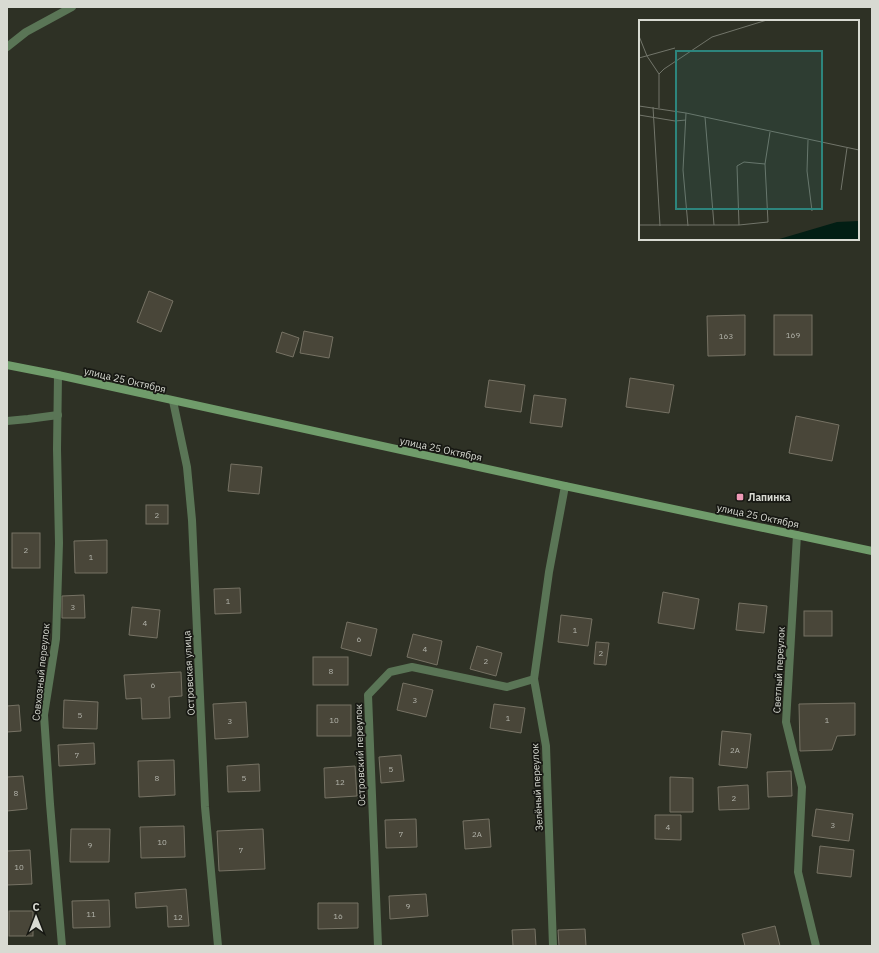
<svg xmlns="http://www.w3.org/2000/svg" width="879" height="953" font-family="'IBM Plex Sans',sans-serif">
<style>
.building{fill:#494639;stroke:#767264}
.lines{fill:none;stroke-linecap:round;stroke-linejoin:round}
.lane{stroke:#5a7556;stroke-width:8}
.street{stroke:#5a7556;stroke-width:8}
.secondary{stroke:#709c6b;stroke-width:8}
.poi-dot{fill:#ef9ab7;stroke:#171813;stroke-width:1.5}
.labels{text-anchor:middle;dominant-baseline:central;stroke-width:3.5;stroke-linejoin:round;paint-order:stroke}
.number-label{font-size:8px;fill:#b4b5ac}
.street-label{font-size:10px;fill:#d8dad2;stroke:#171813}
.poi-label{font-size:10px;font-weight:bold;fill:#d8dad2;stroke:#171813;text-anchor:start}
.inset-road{fill:none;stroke:#72756a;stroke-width:1}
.view{fill:#2d857d;fill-opacity:0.15;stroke:#2d857d;stroke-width:2}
.inset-edge{fill:none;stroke:#d8dad2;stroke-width:2}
</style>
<rect width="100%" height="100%" fill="#2e3125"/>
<g class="building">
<polygon points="149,291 173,301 161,332 137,322"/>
<polygon points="745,315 745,355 708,356 707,316"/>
<rect x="774" y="315" width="38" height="40"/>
<polygon points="304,331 333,337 329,358 300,353"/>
<polygon points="282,332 299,338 293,357 276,352"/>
<polygon points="630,378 674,385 669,413 626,407"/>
<polygon points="489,380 525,385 521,412 485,407"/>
<polygon points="534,395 566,399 562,427 530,423"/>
<polygon points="796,416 839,425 832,461 789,453"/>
<polygon points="231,464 262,467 259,494 228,491"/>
<rect x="146" y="505" width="22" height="19"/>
<rect x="12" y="533" width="28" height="35"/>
<polygon points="107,540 107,573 75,573 74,541"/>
<polygon points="240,588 241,613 215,614 214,589"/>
<polygon points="663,592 699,599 694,629 658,623"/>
<polygon points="84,595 85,618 62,618 62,596"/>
<polygon points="739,603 767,606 764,633 736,630"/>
<polygon points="132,607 160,610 157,638 129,635"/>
<rect x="804" y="611" width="28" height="25"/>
<polygon points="561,615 592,619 588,646 558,642"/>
<polygon points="347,622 377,629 371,656 341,648"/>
<polygon points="413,634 442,641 437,665 407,657"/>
<polygon points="596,642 609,643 606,665 594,664"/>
<polygon points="477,646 502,653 496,676 470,669"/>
<rect x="313" y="657" width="35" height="28"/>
<polygon points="181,672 182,696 169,697 170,718 142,719 141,698 126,699 124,675"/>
<polygon points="403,683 433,690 426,717 397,710"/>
<polygon points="64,700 98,702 97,729 63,728"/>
<polygon points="246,702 248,737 215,739 213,704"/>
<polygon points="855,703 855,735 837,736 832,750 800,751 799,704"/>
<polygon points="494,704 525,708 521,733 490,728"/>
<polygon points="19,705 21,731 7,732 7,706"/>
<rect x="317" y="705" width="34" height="31"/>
<polygon points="722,731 751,734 747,768 719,765"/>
<polygon points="94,743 95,764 59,766 58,745"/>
<polygon points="401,755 404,781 381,783 379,757"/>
<polygon points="174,760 175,795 139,797 138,761"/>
<polygon points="259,764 260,791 228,792 227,766"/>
<polygon points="355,766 357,796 325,798 324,768"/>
<polygon points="791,771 792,796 768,797 767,772"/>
<polygon points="23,776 27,809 7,811 7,777"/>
<polygon points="670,777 693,778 693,812 670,812"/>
<polygon points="748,785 749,809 719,810 718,787"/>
<polygon points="816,809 853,814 849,841 812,836"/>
<polygon points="655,815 681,815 681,840 655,839"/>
<polygon points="416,819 417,847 386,848 385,820"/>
<polygon points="489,819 491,847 465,849 463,821"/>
<polygon points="184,826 185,857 141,858 140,827"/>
<polygon points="71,829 110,829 109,862 70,862"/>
<polygon points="263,829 265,869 219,871 217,831"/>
<polygon points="820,846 854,850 851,877 817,873"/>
<polygon points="30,850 32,884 7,885 7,851"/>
<polygon points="186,889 189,926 168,927 167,906 136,908 135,893"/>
<polygon points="426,894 428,916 390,919 389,896"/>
<polygon points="109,900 110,927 73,928 72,901"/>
<polygon points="318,903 358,903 358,928 318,929"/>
<rect x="9" y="911" width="24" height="25"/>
<polygon points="775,926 780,946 745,946 742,934"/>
<polygon points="535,929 536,946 513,946 512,930"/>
<polygon points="585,929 586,946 559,946 558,930"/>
</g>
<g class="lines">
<polyline class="lane" points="7,421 28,419 58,415"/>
<g class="street">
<polyline points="7,47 26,32 72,7"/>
<polyline points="58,375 57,449 59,543 56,639 44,715 50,804 62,946"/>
<polyline points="173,401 187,467 192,520 205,807 218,946"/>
<polyline points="797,535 786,722 802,787 798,872 816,946"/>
<polyline points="378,946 368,695 390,672 412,667 507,687 534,679"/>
<polyline points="553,946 546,746 534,679 549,572 565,486"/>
</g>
<polyline class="secondary" points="7,365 58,375 565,486 872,551"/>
</g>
<rect class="poi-dot" x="736" y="493" width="8" height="8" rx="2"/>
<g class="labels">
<g class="number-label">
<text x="793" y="335">169</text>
<text x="726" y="336">163</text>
<text x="157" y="515">2</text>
<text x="26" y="550">2</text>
<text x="91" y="557">1</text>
<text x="228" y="601">1</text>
<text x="73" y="607">3</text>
<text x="145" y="623">4</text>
<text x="575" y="630">1</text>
<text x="359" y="639">6</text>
<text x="425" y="649">4</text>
<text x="601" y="653">2</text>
<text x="486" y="661">2</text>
<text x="331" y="671">8</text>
<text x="153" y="685">6</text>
<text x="415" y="700">3</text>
<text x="80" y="715">5</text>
<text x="508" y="718">1</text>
<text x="334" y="720">10</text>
<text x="827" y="720">1</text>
<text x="230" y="721">3</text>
<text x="735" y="750">2А</text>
<text x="77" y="755">7</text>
<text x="391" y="769">5</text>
<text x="157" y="778">8</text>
<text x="244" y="778">5</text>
<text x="340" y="782">12</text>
<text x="16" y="793">8</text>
<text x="734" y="798">2</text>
<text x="833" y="825">3</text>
<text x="668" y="827">4</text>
<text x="401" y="834">7</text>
<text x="477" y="834">2А</text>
<text x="162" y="842">10</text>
<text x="90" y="845">9</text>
<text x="241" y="850">7</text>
<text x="19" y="867">10</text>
<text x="408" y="906">9</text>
<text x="91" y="914">11</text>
<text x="338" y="916">16</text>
<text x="178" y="917">12</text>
</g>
<g class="street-label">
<text transform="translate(125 380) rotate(13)">улица 25 Октября</text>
<text transform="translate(441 449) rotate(12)">улица 25 Октября</text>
<text transform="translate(758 516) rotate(12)">улица 25 Октября</text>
<text transform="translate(779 670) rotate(-87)">Светлый переулок</text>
<text transform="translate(41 672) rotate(-84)">Совхозный переулок</text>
<text transform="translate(189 673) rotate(-93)">Островская улица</text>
<text transform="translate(360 755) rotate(-92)">Островский переулок</text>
<text transform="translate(537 787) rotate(-93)">Зелёный переулок</text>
</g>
<g class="poi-label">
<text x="748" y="497">Лапинка</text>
</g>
</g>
<g transform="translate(639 20)">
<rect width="220" height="220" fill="#2e3125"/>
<path d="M220 201V220H137L198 202Z" fill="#021e14"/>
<path class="inset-road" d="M0 16 8 36 20 54M0 38 36 28M0 86 47 93 220 130M14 87 21 206M20 88V54L25 49 73 17 128 0M47 93 44 150 49 206M0 95 36 101 47 100M66 97 75 205M169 120 168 151 173 191M202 170 208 128M0 205H100L129 202 126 144 131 112M100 205 98 146 105 142 126 144"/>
<path class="view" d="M37 31H183V189H37Z"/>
<rect width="220" height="220" class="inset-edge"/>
</g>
<rect width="879" height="953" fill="none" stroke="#d8dad2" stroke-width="16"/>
<g transform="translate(36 917)" stroke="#171813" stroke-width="3" paint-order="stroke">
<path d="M0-3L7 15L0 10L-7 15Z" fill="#d8dad2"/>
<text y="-6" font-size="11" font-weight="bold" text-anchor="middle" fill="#d8dad2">С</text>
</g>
</svg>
